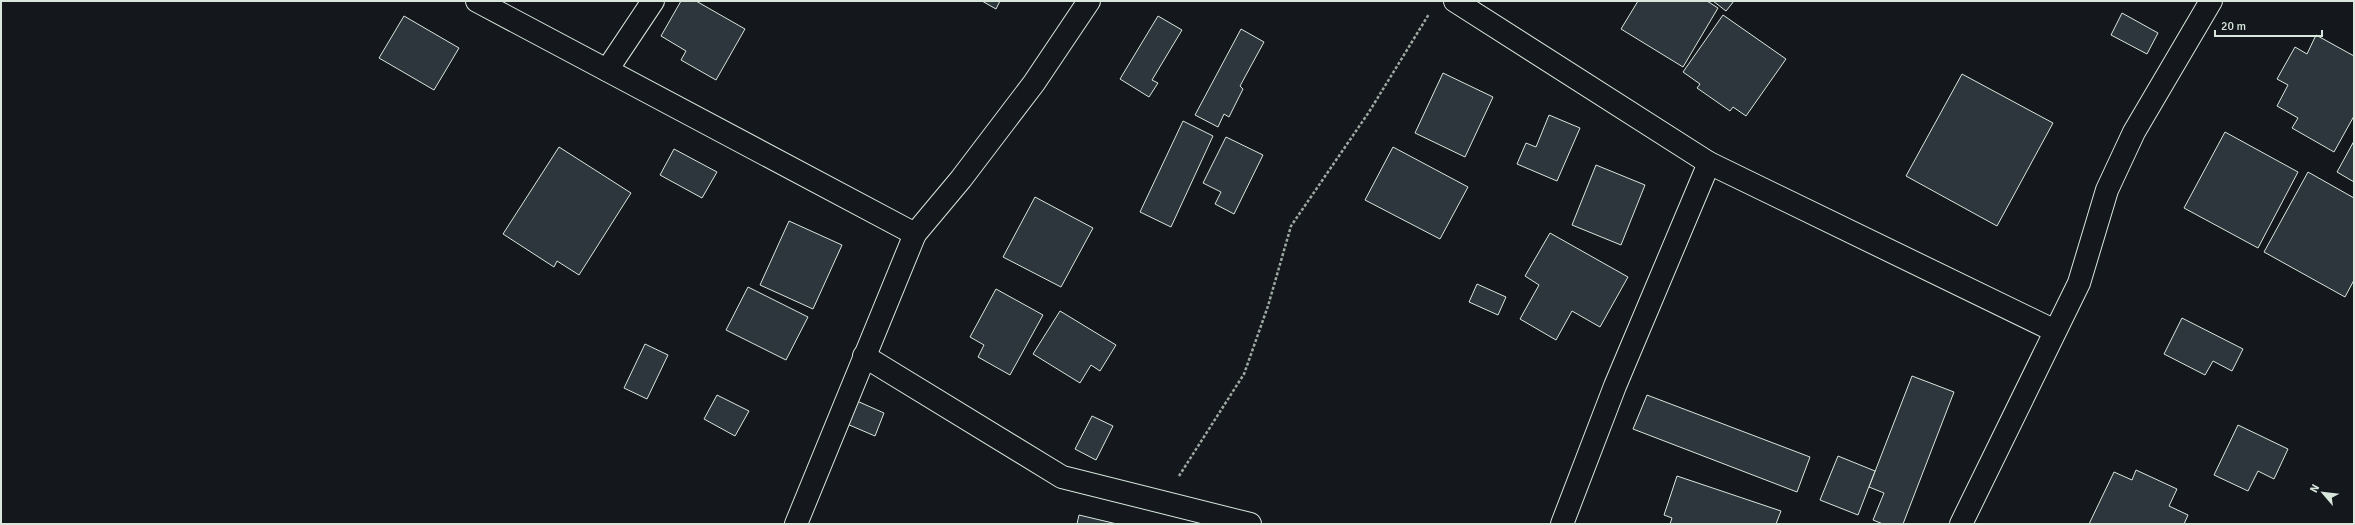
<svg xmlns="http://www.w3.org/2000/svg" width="2355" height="525" font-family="Signika,sans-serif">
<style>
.building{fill:#2c363c;stroke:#d8e6dc}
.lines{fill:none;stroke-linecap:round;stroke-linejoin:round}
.street-casing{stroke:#d8e6dc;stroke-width:24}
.path{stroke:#9da8a2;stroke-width:2.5;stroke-dasharray:3 2;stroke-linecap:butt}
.street{stroke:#14181c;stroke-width:22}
</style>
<rect width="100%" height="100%" fill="#14181c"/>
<g class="building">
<polygon points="681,1 696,1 745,29 716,80 681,60 686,51 661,36"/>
<polygon points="982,1 1000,1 996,9"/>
<polygon points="1638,1 1707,1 1718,8 1683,67 1621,29"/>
<polygon points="1713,1 1734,1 1726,11"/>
<polygon points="2122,13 2158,33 2147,54 2111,35"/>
<polygon points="1723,15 1786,59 1746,116 1733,107 1730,111 1697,88 1700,84 1683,72"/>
<polygon points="404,16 459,48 434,90 379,58"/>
<polygon points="1158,16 1182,30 1152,80 1158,83 1149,97 1120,79"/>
<polygon points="1241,29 1264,42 1240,86 1243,89 1229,117 1224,114 1218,127 1195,115"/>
<polygon points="2316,35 2354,56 2354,116 2334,152 2292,128 2298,118 2277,106 2288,85 2277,79 2295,47 2307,54"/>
<polygon points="1443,73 1493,97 1465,157 1415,133"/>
<polygon points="1962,74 2053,123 1997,226 1906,176"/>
<polygon points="1549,115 1580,128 1557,181 1517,164 1526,143 1536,147"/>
<polygon points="1183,121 1213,136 1171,227 1140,212"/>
<polygon points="2225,132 2298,172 2258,248 2184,208"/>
<polygon points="1226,137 1263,155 1234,214 1215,204 1221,192 1203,183"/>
<polygon points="2354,141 2354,182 2337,172"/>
<polygon points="559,147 631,193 579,275 557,261 554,267 503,234"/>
<polygon points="1393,147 1468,187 1440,239 1365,200"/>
<polygon points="674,149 717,172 702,198 660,175"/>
<polygon points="1596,165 1645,185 1621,245 1572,225"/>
<polygon points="2308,172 2354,198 2354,280 2345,297 2264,252"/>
<polygon points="1035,197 1093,228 1061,287 1003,257"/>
<polygon points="789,221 842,245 813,309 760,285"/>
<polygon points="1550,233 1628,277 1600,327 1572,311 1556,340 1520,319 1539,285 1525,276"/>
<polygon points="1477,284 1506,297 1498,315 1469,302"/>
<polygon points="748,287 808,317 786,360 726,330"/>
<polygon points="996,289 1043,315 1010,375 978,357 984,345 970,337"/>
<polygon points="1060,311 1116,345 1100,371 1091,365 1080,383 1033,354"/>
<polygon points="2182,318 2243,349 2232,371 2213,361 2205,375 2164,354"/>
<polygon points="645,344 668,355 647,399 624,388"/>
<polygon points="1912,376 1954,392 1903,524 1883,524 1873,520 1884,493 1869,487"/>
<polygon points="717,395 749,411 735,436 704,419"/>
<polygon points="1647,395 1810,457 1797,492 1633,429"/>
<polygon points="857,401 884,413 875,436 847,424"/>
<polygon points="1092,416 1113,426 1096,460 1075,449"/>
<polygon points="2238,425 2288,449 2274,479 2258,471 2248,491 2214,475"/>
<polygon points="1838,456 1875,471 1858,515 1820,500"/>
<polygon points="2136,470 2177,489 2169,506 2188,515 2184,524 2089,524 2114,472 2132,480"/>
<polygon points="1677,476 1781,511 1776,524 1670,524 1672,518 1664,515"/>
<polygon points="1079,515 1117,524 1077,524"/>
</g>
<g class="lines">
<g class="street-casing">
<g id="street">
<polyline points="477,1 915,234"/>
<polyline points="1455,1 1709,163 2055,331"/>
<polyline points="607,70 653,1"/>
<polyline points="864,356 1062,477 1250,524"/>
<polyline points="796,524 915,234 961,179 1034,83 1089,1"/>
<polyline points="1562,524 1615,386 1709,163"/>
<polyline points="1961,524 2079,283 2107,190 2134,132 2211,1"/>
</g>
</g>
<polyline class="path" points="1179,476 1244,374 1268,306 1291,226 1369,112 1429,14"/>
<use href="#street" class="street"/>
</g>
<rect width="2355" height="525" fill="none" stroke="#d8e6dc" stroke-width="4"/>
<g transform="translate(2323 493) rotate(298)" stroke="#14181c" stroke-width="3" paint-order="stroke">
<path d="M0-3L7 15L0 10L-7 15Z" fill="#d8e6dc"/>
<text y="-6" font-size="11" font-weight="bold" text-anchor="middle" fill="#d8e6dc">N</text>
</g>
<path d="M2215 30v6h107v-6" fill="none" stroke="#d8e6dc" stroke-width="2"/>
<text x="2221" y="30" font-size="12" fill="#d8e6dc" stroke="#14181c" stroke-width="3" paint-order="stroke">20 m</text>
</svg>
